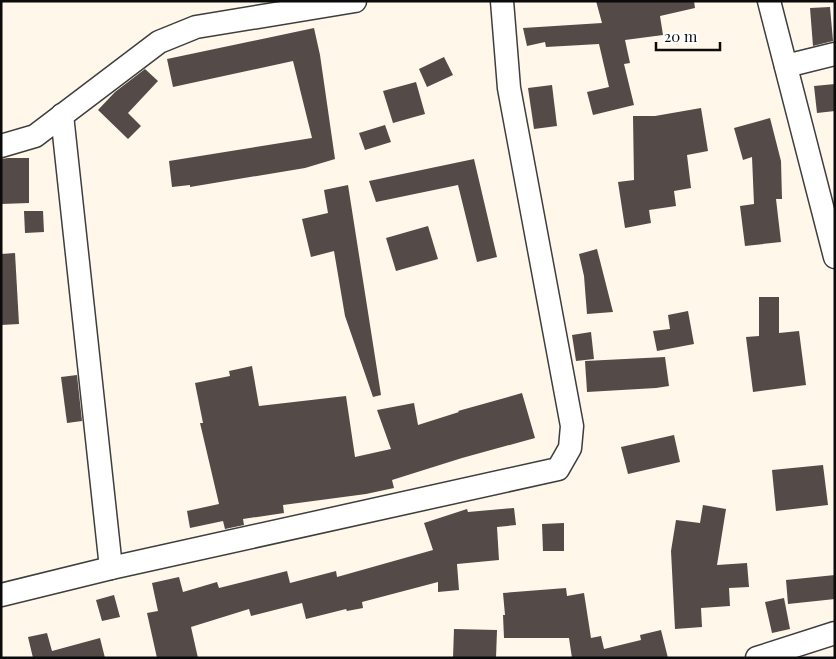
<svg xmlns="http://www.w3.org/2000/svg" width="836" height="659" font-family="'Playfair Display',serif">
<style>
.building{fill:#544a47}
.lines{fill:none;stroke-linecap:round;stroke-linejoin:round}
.minor-casing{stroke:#3e3e3e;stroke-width:25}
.minor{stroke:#fff;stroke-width:22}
</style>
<rect width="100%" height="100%" fill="#fff7e9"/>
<g class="building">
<polygon points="596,1 694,1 695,8 660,16 663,35 625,40 630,63 624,64 634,105 593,115 587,92 609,87 599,44 546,47 545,42 527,46 523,28 602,23"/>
<polygon points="830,7 833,41 813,46 810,8"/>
<polygon points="314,28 320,55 335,159 305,168 190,187 190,185 172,187 169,161 312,138 293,61 173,87 167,59"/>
<polygon points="444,57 453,75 427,87 419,69"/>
<polygon points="145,69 158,81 128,113 141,126 128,139 98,110 115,92"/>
<polygon points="416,82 425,114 393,123 383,91"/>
<polygon points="835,84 835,111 817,113 814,86"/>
<polygon points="552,85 557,126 534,129 528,88"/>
<polygon points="701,108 708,151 687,155 691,188 674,191 676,206 649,210 651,223 625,228 618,182 634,180 633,116 655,116"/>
<polygon points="770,118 781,161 782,199 776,199 781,242 745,246 740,206 754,204 752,157 743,160 734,128"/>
<polygon points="385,125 391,142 365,150 359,133"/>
<polygon points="8,158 29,158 29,203 1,204 1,159"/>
<polygon points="474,159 497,257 477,262 458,185 376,202 369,181"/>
<polygon points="348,185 381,395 373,397 345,316 334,251 311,257 302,219 328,213 324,190"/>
<polygon points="24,211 43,211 44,232 25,233"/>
<polygon points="428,226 438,259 396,271 386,238"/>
<polygon points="597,249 613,312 587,314 584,276 579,254"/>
<polygon points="15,253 19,324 1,325 1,254"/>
<polygon points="759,297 779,297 779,333 799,331 806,385 753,392 746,337 759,336"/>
<polygon points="688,311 694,344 657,351 653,331 670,329 668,315"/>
<polygon points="591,332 594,359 576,361 572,335"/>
<polygon points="665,357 669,386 656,388 587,392 585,361"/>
<polygon points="252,366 259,406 346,396 355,457 391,449 377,410 414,403 418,425 459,412 458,411 522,393 535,438 462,458 392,480 394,488 366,494 283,505 284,513 243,519 244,525 225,529 223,521 190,528 187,511 219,504 200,423 203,423 195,383 230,376 229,371"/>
<polygon points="77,375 82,421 67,423 61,377"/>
<polygon points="674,435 680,462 628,474 621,447"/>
<polygon points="823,465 828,505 776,511 772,470"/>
<polygon points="703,505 726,509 717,565 747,563 749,587 729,588 730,606 701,608 702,627 675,629 671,551 676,520 700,523"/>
<polygon points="514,508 516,525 497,527 499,560 457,564 459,590 438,592 438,582 362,602 363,608 347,611 346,609 306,619 302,603 251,616 249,609 191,627 198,658 157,658 147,613 158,611 152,583 179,577 183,592 217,582 219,588 287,571 290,583 336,571 337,577 433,550 424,523 467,509 468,512"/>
<polygon points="564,523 564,551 543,551 542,524"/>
<polygon points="835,575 835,599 788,604 786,580"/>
<polygon points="566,588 567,596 584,593 591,638 601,636 604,649 641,640 640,635 661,630 668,658 572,658 569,638 504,638 503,615 505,615 503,593"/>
<polygon points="114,595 120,617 102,621 96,600"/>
<polygon points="784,598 790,629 772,633 765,602"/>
<polygon points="454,629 497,630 496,658 453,658"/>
<polygon points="47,633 52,651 100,638 105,658 33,658 28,637"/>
</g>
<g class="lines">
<g class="minor-casing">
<g id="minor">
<polyline points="769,1 835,257"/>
<polyline points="786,66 835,54"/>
<polyline points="62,115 111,568"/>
<polyline points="1,146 35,136 159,42 196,27 355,1"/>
<polyline points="1,595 111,568 558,469 570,448 572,426 509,88 502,1"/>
<polyline points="757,658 835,633"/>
</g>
</g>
<use href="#minor" class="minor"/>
</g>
<rect width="836" height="659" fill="none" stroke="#0b0b0b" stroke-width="5"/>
<path d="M656 42v8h64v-8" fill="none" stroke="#0b0b0b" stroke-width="2.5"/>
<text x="664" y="42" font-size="15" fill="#0b0b0b" stroke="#ffffff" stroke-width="4" paint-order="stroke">20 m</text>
</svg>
